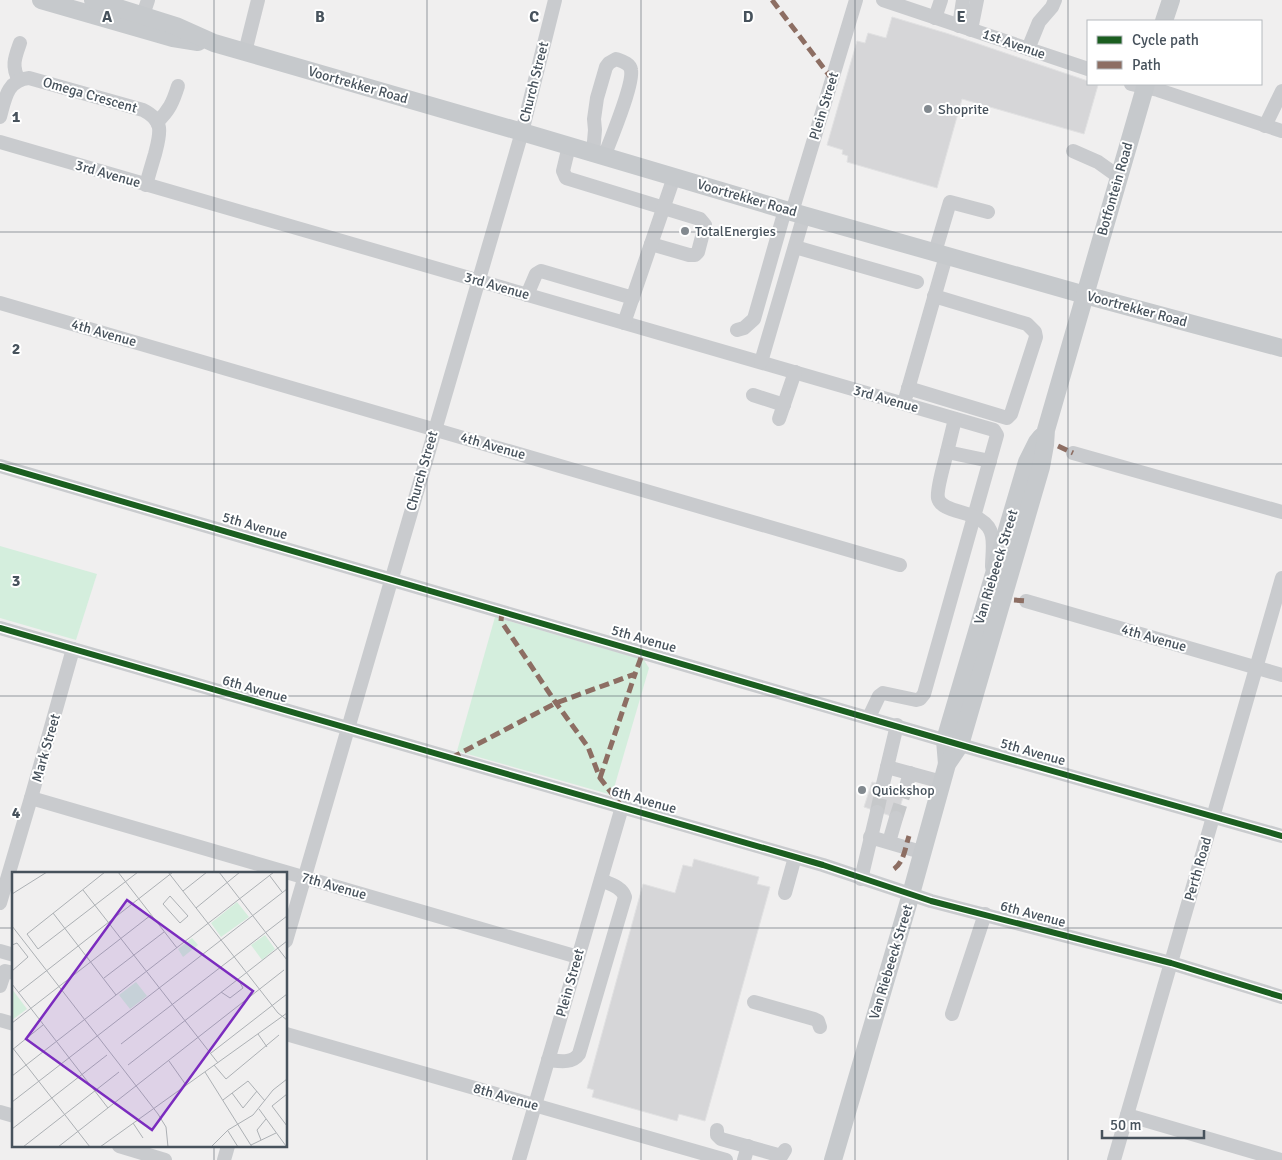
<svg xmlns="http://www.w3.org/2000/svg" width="1282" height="1160" font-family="Signika,sans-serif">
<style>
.green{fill:#d4eedd}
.building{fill:#d6d6d8;stroke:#e1e1e2}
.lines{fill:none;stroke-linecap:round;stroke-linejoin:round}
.minor-tunnel{stroke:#c6c8ca;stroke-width:14;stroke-dasharray:14 7;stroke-linecap:butt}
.minor{stroke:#c9cbce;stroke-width:14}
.major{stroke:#c6c9cc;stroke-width:18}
.quiet{stroke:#8d6e63;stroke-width:5;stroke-dasharray:10 5;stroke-linecap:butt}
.cycleway-casing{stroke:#fff;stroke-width:9}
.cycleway{stroke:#1b5e20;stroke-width:6}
.grid{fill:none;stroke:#47525c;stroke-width:1;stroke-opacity:0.55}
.poi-dot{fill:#82898f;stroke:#fff;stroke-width:2}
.labels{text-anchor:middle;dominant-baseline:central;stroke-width:4;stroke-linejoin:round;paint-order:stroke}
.street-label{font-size:14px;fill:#47525c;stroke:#fff}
.poi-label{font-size:14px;fill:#47525c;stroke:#fff;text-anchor:start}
.inset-road{fill:none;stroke:#acb0b4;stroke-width:1}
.view{fill:#7b2cbf;fill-opacity:0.15;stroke:#7b2cbf;stroke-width:2.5}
.inset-edge{fill:none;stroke:#47525c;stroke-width:2.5}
.grid-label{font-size:16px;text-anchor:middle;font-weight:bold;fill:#47525c;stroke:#fff;stroke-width:4;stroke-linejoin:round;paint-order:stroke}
</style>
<rect width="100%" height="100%" fill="#f0efef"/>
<g class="green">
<polygon points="0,546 97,574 76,640 0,618"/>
<polygon points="495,617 644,660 649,668 612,795 457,751"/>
</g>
<g class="building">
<polygon points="892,17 949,34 1088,81 1088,84 1098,85 1084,134 962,99 937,188 847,162 848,156 842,154 843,150 827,145 857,41 865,43 868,33 886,38"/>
<polygon points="872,782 905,790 897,818 864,807"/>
<polygon points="694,859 759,877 757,884 770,887 705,1121 679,1114 677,1121 592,1097 594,1090 587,1088 643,884 675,893 683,865 692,867"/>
</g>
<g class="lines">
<g class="minor-tunnel">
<polyline points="877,812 883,784"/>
<polyline points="896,818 905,790"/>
</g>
<g class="minor">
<polyline points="883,0 1088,69"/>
<polyline points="143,15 148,0"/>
<polyline points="935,18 941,0"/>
<polyline points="959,26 963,0"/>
<polyline points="971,30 977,0"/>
<polyline points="1028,49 1039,22 1052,7 1055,0"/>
<polyline points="245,52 258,0"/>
<path d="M19 80C11 66 15 57 20 43"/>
<polyline points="1131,84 1158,90 1282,131"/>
<path d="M0 117C5 99 7 80 29 78L143 110C165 121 160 134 155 154 152 164 149 174 146 185"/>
<path d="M157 122C169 111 173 102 178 86"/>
<polyline points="1265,126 1282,91"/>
<polyline points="0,142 994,430 997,435 924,694 920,699 916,700 883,693 879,696 869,717"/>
<polyline points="569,146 563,171 566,178 700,219 705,225 698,252 695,255 689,255 651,244"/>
<polyline points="1073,151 1098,162 1119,177"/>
<path d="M593 153 595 130 594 119 597 98 606 67 609 63 616 59C621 61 630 63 631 70 634 84 610 141 604 157"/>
<polyline points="792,212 856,0"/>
<polyline points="795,247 917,282"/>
<polyline points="935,252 950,202 988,212"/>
<polyline points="527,295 536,274 541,271 633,298"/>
<polyline points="0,303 900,565"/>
<polyline points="624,323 674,177"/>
<polyline points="737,330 744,328 754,319 785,210"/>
<polyline points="761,362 804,215"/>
<polyline points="908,388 1007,418 1011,414 1036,337 1035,332 1027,324 934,296"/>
<polyline points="753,395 784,405"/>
<polyline points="906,396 946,256"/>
<polyline points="779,419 795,372"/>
<polyline points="947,452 955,419"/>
<polyline points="1073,453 1282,512"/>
<path d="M990 461 947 452C945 461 936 490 938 498 942 516 987 508 992 536 994 545 992 557 992 567"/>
<polyline points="0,466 978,750 1282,836"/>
<polyline points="1026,601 1282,675"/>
<polyline points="0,628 823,865 931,901 1171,963 1282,997"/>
<polyline points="887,767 942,782"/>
<polyline points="883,784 897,725"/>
<polyline points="905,790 910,773"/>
<polyline points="31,798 578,957"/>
<polyline points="870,837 921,852"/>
<polyline points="889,842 896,818"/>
<polyline points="861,879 877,812"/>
<polyline points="785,893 795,857"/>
<polyline points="0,903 31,798 73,649"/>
<polyline points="286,941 522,132 555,0"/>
<polyline points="0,951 14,955"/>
<polyline points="0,986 5,971 14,973"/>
<polyline points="754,1002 814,1019 818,1021 820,1027"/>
<polyline points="952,1014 985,914"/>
<polyline points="0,1020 14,1024"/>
<polyline points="286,1034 726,1160"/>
<path d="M548 1060C559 1061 572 1064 579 1054L625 897C622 887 610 884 601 880"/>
<polyline points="0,1112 14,1116"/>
<polyline points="1127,1115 1281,1160"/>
<polyline points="717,1130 717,1135 721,1139 778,1155 782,1155 785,1150"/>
<polyline points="119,1146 165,1160"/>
<polyline points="224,1160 228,1146"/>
<polyline points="519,1160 622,807"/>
<polyline points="744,1160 748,1146"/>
<polyline points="1114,1160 1282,578"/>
</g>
<g class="major">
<polyline points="41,0 173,38 198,42"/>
<polyline points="93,0 176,26 214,43 522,132 792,212 1085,295 1282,348"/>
<polyline points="1164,21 1171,0"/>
<polyline points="947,764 945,740 1027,462 1037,442 1041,437"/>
<polyline points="833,1160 911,894 947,764 960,745 1041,467 1045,445 1046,430 1146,84"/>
</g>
<g class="quiet">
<polyline points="772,0 832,79"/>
<polyline points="1058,446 1073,453"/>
<polyline points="1014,600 1026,601"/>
<polyline points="502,611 501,621 556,703 588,747 600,778 622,807"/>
<polyline points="451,758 556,703 635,674 643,652"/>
<polyline points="600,778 635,674"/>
<path d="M894 869C904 862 905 848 909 836"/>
</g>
<g class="cycleway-casing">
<g id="cycleway">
<polyline points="0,466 978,750 1282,836"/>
<polyline points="0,628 823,865 931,901 1171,963 1282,997"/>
</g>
</g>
<use href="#cycleway" class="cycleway"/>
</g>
<path class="grid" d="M214 0V874M427 0V1160M641 0V1160M855 0V1160M1068 0V1160M0 232H1282M0 464H1282M0 696H1282M0 928H14M286 928H1282M214 1146V1160"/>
<g class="poi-dot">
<circle cx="928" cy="109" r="5"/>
<circle cx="685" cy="231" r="5"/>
<circle cx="862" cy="790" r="5"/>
</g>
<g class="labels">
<g class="street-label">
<text transform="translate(1014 44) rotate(19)">1st Avenue</text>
<text transform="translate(534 82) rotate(-76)">Church Street</text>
<text transform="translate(358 85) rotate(16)">Voortrekker Road</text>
<text transform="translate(90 95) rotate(16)">Omega Crescent</text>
<text transform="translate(824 106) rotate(-73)">Plein Street</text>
<text transform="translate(108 174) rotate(16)">3rd Avenue</text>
<text transform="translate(1115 189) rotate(-74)">Botfontein Road</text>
<text transform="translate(747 198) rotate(16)">Voortrekker Road</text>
<text transform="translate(497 286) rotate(16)">3rd Avenue</text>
<text transform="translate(1137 309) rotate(15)">Voortrekker Road</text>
<text transform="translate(104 333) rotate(16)">4th Avenue</text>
<text transform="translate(886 399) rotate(16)">3rd Avenue</text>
<text transform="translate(493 446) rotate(16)">4th Avenue</text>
<text transform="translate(422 471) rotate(-74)">Church Street</text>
<text transform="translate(255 526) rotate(16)">5th Avenue</text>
<text transform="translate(996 567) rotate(-73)">Van Riebeeck Street</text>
<text transform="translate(1154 638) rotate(16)">4th Avenue</text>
<text transform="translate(644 639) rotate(16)">5th Avenue</text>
<text transform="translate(255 689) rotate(16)">6th Avenue</text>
<text transform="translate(46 748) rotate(-74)">Mark Street</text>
<text transform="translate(1033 752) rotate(16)">5th Avenue</text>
<text transform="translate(644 800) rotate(16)">6th Avenue</text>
<text transform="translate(1198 869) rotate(-74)">Perth Road</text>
<text transform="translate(334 886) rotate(16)">7th Avenue</text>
<text transform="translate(1033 914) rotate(15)">6th Avenue</text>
<text transform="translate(891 962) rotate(-73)">Van Riebeeck Street</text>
<text transform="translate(570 983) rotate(-74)">Plein Street</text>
<text transform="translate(506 1097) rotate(16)">8th Avenue</text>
</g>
<g class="poi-label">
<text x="938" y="109">Shoprite</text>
<text x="695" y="231">TotalEnergies</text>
<text x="872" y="790">Quickshop</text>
</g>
</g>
<g transform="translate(12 872)">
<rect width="275" height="275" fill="#f0efef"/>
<path d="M225 30 237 45 209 65 199 51ZM253 63 263 77 250 88 239 73ZM180 66 186 73 171 85 166 77ZM124 110 135 124 118 137 107 123ZM0 117 15 137 0 148Z" fill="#d4eedd"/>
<path class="inset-road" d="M93 0 15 62 26 77 126 0M106 0 165 76M156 0 266 141 275 148M207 0 275 88M258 4 270 20M71 18 206 191M171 19 195 0M0 22 35 0M158 24 176 44 168 51 151 32ZM184 36 228 0M41 41 104 123M0 54 146 242 154 255 156 275M0 73 5 71 16 85 0 99M92 106 152 60M0 112 96 236M209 120 218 126 231 116 226 107M6 121 161 0M0 151 139 43M246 162 255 175M109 172 275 44M0 175 78 275M0 178 31 153M199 181 275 122M157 189 174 213M116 193 275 69M202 193 214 207 267 163M193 200 240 275M0 204 262 0M220 221 231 236 245 219M275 222 260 234 275 254M211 228 236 209 253 229M0 230 275 17M247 237 274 274M121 251 131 266M0 257 95 183M216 259 226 275M249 268 245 258 254 247M239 273 264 261M11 275 107 200M46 275 272 98M88 275 275 141M199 275 216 258 241 243 261 218 275 207"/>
<path class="view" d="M115 28 241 119 140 258 14 167Z"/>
<rect width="275" height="275" class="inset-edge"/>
</g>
<g class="grid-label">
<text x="107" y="22">A</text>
<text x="320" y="22">B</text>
<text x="534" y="22">C</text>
<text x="748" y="22">D</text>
<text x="961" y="22">E</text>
<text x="16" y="122">1</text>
<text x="16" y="354">2</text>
<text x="16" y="586">3</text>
<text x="16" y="818">4</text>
</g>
<rect x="1087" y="20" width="175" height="65" fill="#ffffff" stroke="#b5babe"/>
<rect x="1097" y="36" width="25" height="8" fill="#1b5e20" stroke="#b5babe"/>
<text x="1132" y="45" font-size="15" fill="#47525c">Cycle path</text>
<rect x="1097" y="61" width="25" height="8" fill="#8d6e63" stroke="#b5babe"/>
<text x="1132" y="70" font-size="15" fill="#47525c">Path</text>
<path d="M1102 1130v8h102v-8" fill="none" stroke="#47525c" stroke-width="2.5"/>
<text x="1110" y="1130" font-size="15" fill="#47525c" stroke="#ffffff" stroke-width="4" paint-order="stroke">50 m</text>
</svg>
